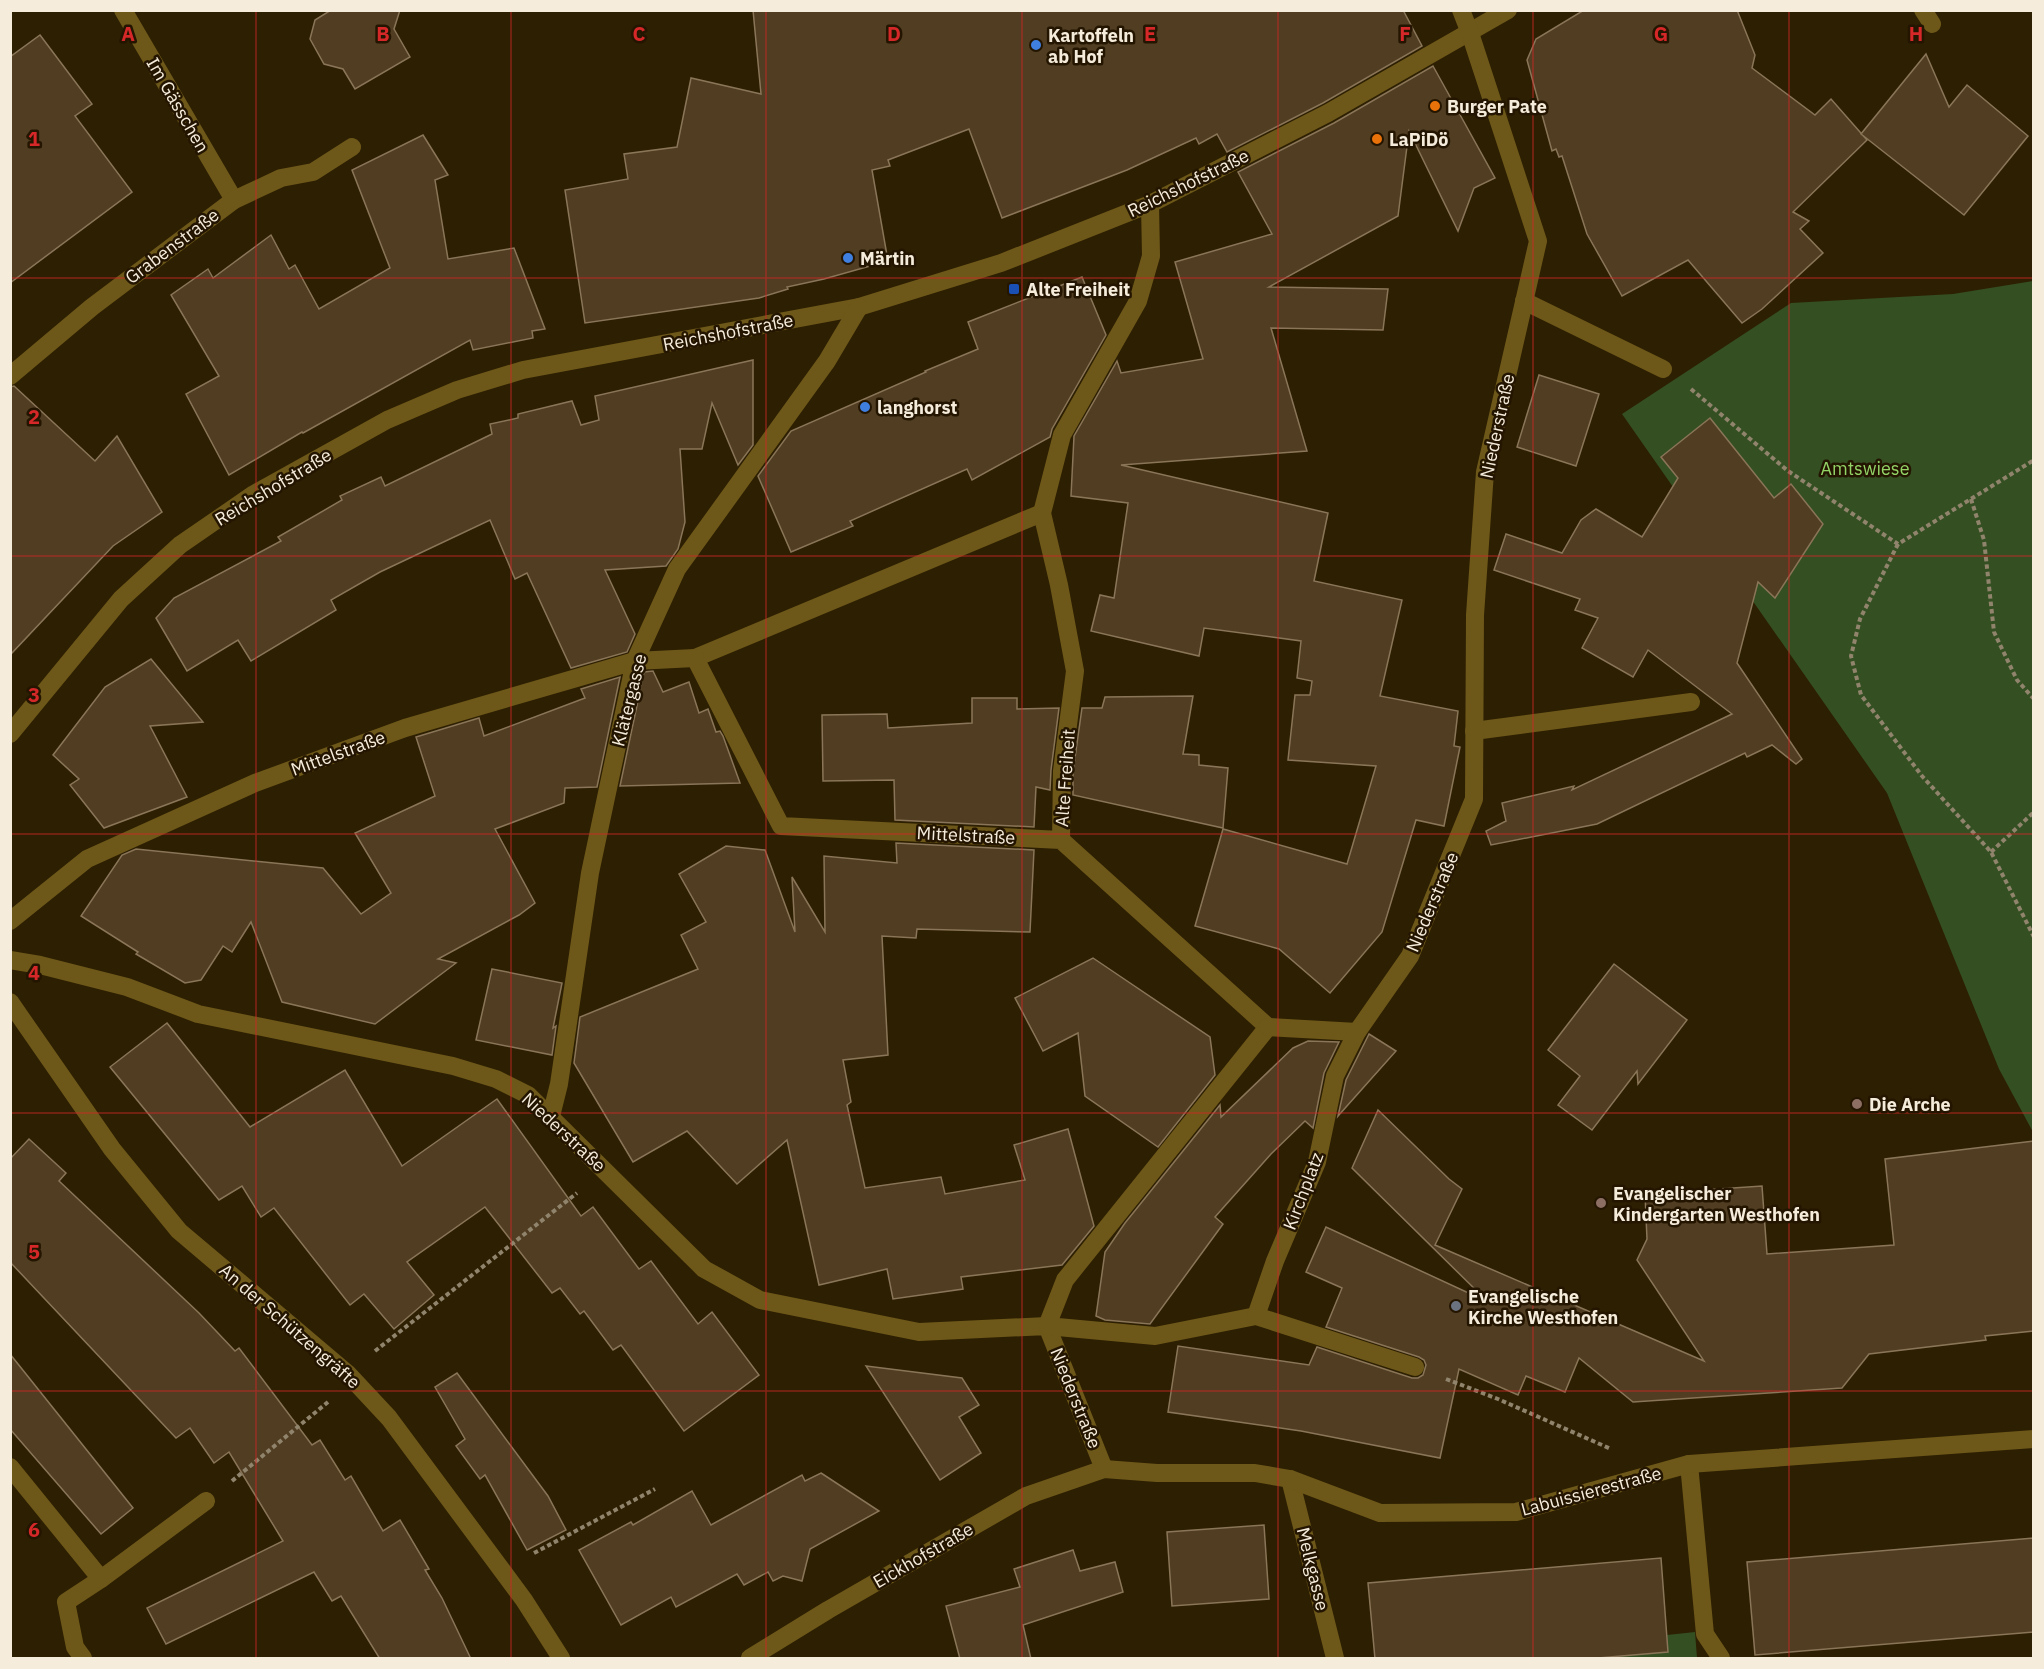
<svg xmlns="http://www.w3.org/2000/svg" width="2044" height="1669" font-family="'IBM Plex Sans',sans-serif">
<style>
.green{fill:#344f22}
.building{fill:#503d22;stroke:#8a7558;stroke-width:1.5}
.lines{fill:none;stroke-linecap:round;stroke-linejoin:round}
.path{stroke:#90846d;stroke-width:4;stroke-dasharray:4.5 3;stroke-linecap:butt}
.minor{stroke:#6d5819;stroke-width:18}
.grid{fill:none;stroke:#d62828;stroke-width:1.5;stroke-opacity:0.55}
.shop-dot{fill:#3f7fe0;stroke:#231500;stroke-width:2}
.food-dot{fill:#e8710a;stroke:#231500;stroke-width:2}
.transit-dot{fill:#1a4fb4;stroke:#231500;stroke-width:2}
.education-dot{fill:#8d6e63;stroke:#231500;stroke-width:2}
.worship-dot{fill:#6b7280;stroke:#231500;stroke-width:2}
.labels{text-anchor:middle;dominant-baseline:central;stroke-width:5;stroke-linejoin:round;paint-order:stroke}
.poi-label{font-size:18px;font-weight:bold;fill:#f6ecdb;stroke:#231500;text-anchor:start}
.street-label{font-size:18px;fill:#f6ecdb;stroke:#231500}
.park-label{font-size:18px;fill:#93d467;stroke:#231500}
.grid-label{font-size:20px;text-anchor:middle;font-weight:bold;fill:#d62828;stroke:#231500;stroke-width:5;stroke-linejoin:round;paint-order:stroke}
</style>
<rect width="100%" height="100%" fill="#2d1f02"/>
<g class="green">
<polygon points="2033,281 2033,1132 1999,1069 1887,793 1622,414 1791,303 1953,294"/>
<polygon points="1695,1632 1697,1658 1586,1658 1668,1652 1667,1635"/>
</g>
<g class="building">
<polygon points="331,10 400,10 394,29 410,57 355,89 343,69 324,64 310,39 315,20"/>
<polygon points="753,10 1403,10 1422,46 1323,103 1227,152 1217,134 1199,144 1196,138 1127,170 1002,218 969,129 888,160 890,166 872,170 888,261 824,279 787,287 788,289 759,298 585,323 565,190 628,179 624,154 677,147 691,78 761,94"/>
<polygon points="1584,10 1737,10 1755,55 1752,68 1815,115 1831,99 1867,140 1793,212 1809,221 1800,229 1823,253 1762,309 1742,323 1688,260 1622,296 1587,234 1562,156 1559,157 1556,149 1552,151 1527,60 1536,39"/>
<polygon points="40,35 92,104 75,116 132,192 10,283 10,57"/>
<polygon points="1926,54 1949,107 1967,85 2028,136 1964,215 1861,134"/>
<polygon points="1433,66 1495,178 1474,188 1458,231 1409,131 1398,216 1269,287 1388,289 1383,330 1271,328 1307,451 1121,465 1328,513 1314,581 1402,600 1380,696 1458,711 1454,746 1460,747 1444,826 1416,820 1382,932 1330,993 1279,949 1195,926 1223,829 1347,864 1376,766 1288,760 1295,695 1310,695 1312,681 1297,678 1301,641 1204,628 1199,656 1091,631 1100,595 1114,598 1128,503 1071,496 1074,436 1117,361 1121,373 1203,359 1175,262 1272,234 1238,172 1334,123"/>
<polygon points="423,135 448,175 435,180 448,259 514,248 545,329 532,331 533,338 473,350 470,340 303,433 302,432 229,475 186,394 219,376 171,295 208,269 213,278 271,235 289,269 295,265 319,309 390,268 352,170"/>
<polygon points="1082,277 1106,335 1052,429 1050,437 972,480 967,469 850,521 853,526 791,552 758,476 791,431 926,372 925,371 978,349 968,322"/>
<polygon points="753,360 753,445 738,465 712,403 702,449 680,449 685,522 678,549 666,566 605,570 635,634 627,652 571,668 527,573 515,579 490,520 380,572 331,600 336,610 251,661 238,640 187,671 156,618 174,598 281,541 278,537 342,500 340,496 381,477 385,486 492,434 490,424 518,418 518,414 572,401 581,425 599,420 595,396"/>
<polygon points="1539,375 1599,394 1576,466 1517,447"/>
<polygon points="14,386 95,461 117,436 162,512 113,546 10,655 10,387"/>
<polygon points="1710,418 1774,498 1791,484 1823,524 1775,598 1758,582 1737,663 1802,759 1796,764 1772,745 1747,757 1745,753 1597,824 1491,845 1486,831 1506,821 1502,803 1574,786 1572,790 1732,714 1648,650 1633,677 1582,648 1598,618 1575,610 1580,599 1494,570 1506,534 1562,553 1581,520 1596,509 1642,537 1678,478 1661,457"/>
<polygon points="151,659 203,722 150,726 187,797 104,828 70,785 79,779 53,755 105,687"/>
<polygon points="653,671 663,692 689,682 699,713 708,709 716,732 720,731 723,736 740,783 620,786 644,672"/>
<polygon points="620,677 597,787 565,788 564,803 495,829 535,903 519,915 438,959 456,963 375,1024 282,1002 251,922 232,952 223,946 201,980 185,983 136,954 138,952 81,916 122,855 136,849 323,868 361,914 391,893 355,833 435,796 416,737 479,718 484,736 585,698 581,689"/>
<polygon points="1193,696 1183,754 1199,755 1199,765 1228,768 1223,828 1073,795 1073,772 1082,708 1102,708 1105,697"/>
<polygon points="972,698 1017,698 1017,709 1059,708 1051,770 1050,790 1036,787 1034,827 895,820 894,780 823,781 822,715 887,714 888,728 972,723"/>
<polygon points="896,843 1034,850 1030,932 917,929 916,938 882,936 888,1055 843,1060 851,1102 847,1105 865,1188 941,1177 945,1194 1025,1180 1014,1145 1068,1129 1094,1226 1062,1265 961,1277 963,1289 893,1299 887,1269 819,1285 787,1140 737,1184 687,1131 633,1162 574,1063 580,1017 698,969 681,935 706,922 679,874 726,846 765,850 795,932 792,877 825,932 824,856 897,863"/>
<polygon points="1093,958 1210,1037 1215,1075 1158,1147 1085,1096 1078,1033 1043,1051 1015,998"/>
<polygon points="1614,964 1687,1020 1638,1084 1637,1071 1592,1130 1558,1105 1580,1076 1548,1050"/>
<polygon points="492,969 562,983 553,1028 556,1026 552,1055 476,1040"/>
<polygon points="167,1023 250,1127 345,1070 402,1166 497,1099 581,1216 593,1207 639,1269 651,1261 698,1324 712,1312 759,1375 684,1431 621,1345 613,1350 584,1311 580,1314 560,1288 552,1293 485,1207 407,1262 434,1295 394,1329 364,1294 350,1305 274,1208 261,1217 242,1186 219,1200 110,1067"/>
<polygon points="1369,1034 1396,1051 1338,1116 1346,1080"/>
<polygon points="1308,1041 1339,1042 1324,1073 1313,1128 1305,1121 1271,1154 1215,1217 1223,1224 1150,1324 1105,1320 1096,1316 1105,1252 1125,1223 1220,1105 1221,1117 1293,1048"/>
<polygon points="1378,1110 1449,1179 1462,1189 1435,1245 1704,1361 1637,1260 1647,1239 1645,1194 1762,1186 1767,1254 1894,1245 1885,1159 2034,1141 2034,1331 1985,1336 1986,1340 1869,1354 1842,1388 1633,1402 1579,1358 1565,1392 1526,1376 1518,1395 1459,1369 1440,1458 1301,1431 1168,1412 1178,1346 1309,1365 1317,1347 1412,1378 1418,1378 1423,1375 1426,1365 1424,1360 1419,1357 1326,1327 1342,1288 1306,1272 1326,1227 1488,1302 1352,1168"/>
<polygon points="29,1139 66,1173 59,1181 199,1313 235,1351 239,1348 312,1445 320,1440 345,1480 351,1476 383,1531 400,1520 429,1569 425,1570 442,1598 471,1659 380,1659 341,1596 332,1601 314,1572 166,1644 147,1608 283,1541 229,1452 214,1463 190,1428 176,1438 10,1262 10,1159"/>
<polygon points="10,1354 133,1508 101,1534 10,1429"/>
<polygon points="866,1366 962,1378 979,1405 959,1417 981,1453 940,1480"/>
<polygon points="457,1373 548,1496 566,1530 527,1550 485,1475 480,1479 456,1446 465,1439 435,1387"/>
<polygon points="821,1473 879,1511 810,1549 802,1581 783,1576 773,1581 768,1572 744,1585 737,1574 676,1607 671,1597 621,1625 579,1550 631,1522 633,1525 692,1491 711,1525 802,1475 805,1481"/>
<polygon points="1264,1525 1269,1599 1172,1606 1167,1532"/>
<polygon points="2034,1538 2034,1632 1755,1655 1747,1562"/>
<polygon points="1073,1550 1080,1571 1115,1562 1123,1592 1023,1625 1031,1659 960,1659 946,1606 1020,1587 1014,1569"/>
<polygon points="1661,1558 1668,1652 1586,1659 1375,1659 1368,1583"/>
</g>
<g class="lines">
<g class="path">
<polyline points="1691,389 1788,471 1898,544 2034,460"/>
<polyline points="1971,499 1984,540 1994,632 2017,680 2034,699"/>
<polyline points="1898,544 1860,619 1851,656 1861,695 1922,776 1991,852 2034,937"/>
<polyline points="1991,852 2034,812"/>
<polyline points="375,1351 577,1193"/>
<polyline points="1446,1379 1498,1399 1611,1449"/>
<polyline points="232,1481 328,1402"/>
<polyline points="534,1553 655,1489"/>
</g>
<g class="minor">
<polyline points="123,10 234,200"/>
<polyline points="1923,10 1932,24"/>
<polyline points="1524,301 1663,369"/>
<polyline points="10,376 92,307 234,200 281,178 313,172 352,147"/>
<polyline points="1042,513 695,658 781,826 1061,840 1268,1027"/>
<polyline points="1474,731 1691,702"/>
<polyline points="10,734 121,599 180,545 254,494 387,420 457,390 523,370 859,307 1001,263 1150,204 1328,113 1508,10"/>
<polyline points="1061,840 1062,771 1075,671 1059,585 1042,513 1062,435 1138,301 1151,256 1150,204"/>
<polyline points="10,921 87,859 255,783 405,728 635,661 695,658"/>
<polyline points="10,960 40,965 127,987 198,1014 453,1066 496,1079 528,1095 704,1269 760,1300 919,1332 1047,1326 1104,1469"/>
<polyline points="10,1002 112,1149 179,1231 347,1373 389,1418 524,1600 561,1658"/>
<polyline points="1268,1027 1065,1280 1047,1326 1155,1336 1256,1316 1415,1367"/>
<polyline points="1268,1027 1357,1032"/>
<polyline points="551,1116 559,1084 590,873 635,661 677,569 827,361 859,307"/>
<polyline points="1256,1316 1275,1261 1317,1162 1335,1076 1357,1032 1410,956 1474,799 1475,615 1485,472 1538,241 1470,33 1461,10"/>
<polyline points="1689,1464 1705,1634 1721,1658"/>
<polyline points="10,1467 101,1579 66,1602 75,1647 83,1658"/>
<polyline points="1290,1479 1335,1658"/>
<polyline points="101,1579 206,1501"/>
<polyline points="750,1658 828,1610 1026,1496 1104,1469 1157,1473 1255,1473 1290,1479 1380,1513 1516,1512 1689,1464 2034,1439"/>
</g>
</g>
<path class="grid" d="M256 10V1658M511 10V1658M766 10V1658M1022 10V1658M1278 10V1658M1533 10V1658M1789 10V1658M10 278H2034M10 556H2034M10 834H2034M10 1113H2034M10 1391H2034"/>
<g class="shop-dot">
<circle cx="1036" cy="45" r="6"/>
<circle cx="848" cy="258" r="6"/>
<circle cx="865" cy="407" r="6"/>
</g>
<g class="food-dot">
<circle cx="1435" cy="106" r="6"/>
<circle cx="1377" cy="139" r="6"/>
</g>
<rect class="transit-dot" x="1008" y="283" width="12" height="12" rx="3"/>
<g class="education-dot">
<circle cx="1857" cy="1104" r="6"/>
<circle cx="1601" cy="1203" r="6"/>
</g>
<circle class="worship-dot" cx="1456" cy="1306" r="6"/>
<g class="labels">
<g class="poi-label">
<text x="1048" y="35">Kartoffeln<tspan x="1048" dy="21">ab Hof</tspan></text>
<text x="1447" y="106">Burger Pate</text>
<text x="1389" y="139">LaPiDö</text>
<text x="860" y="258">Märtin</text>
<text x="1026" y="289">Alte Freiheit</text>
<text x="877" y="407">langhorst</text>
<text x="1869" y="1104">Die Arche</text>
<text x="1613" y="1193">Evangelischer<tspan x="1613" dy="21">Kindergarten Westhofen</tspan></text>
<text x="1468" y="1296">Evangelische<tspan x="1468" dy="21">Kirche Westhofen</tspan></text>
</g>
<g class="street-label">
<text transform="translate(178 105) rotate(60)">Im Gässchen</text>
<text transform="translate(1188 183) rotate(-26)">Reichshofstraße</text>
<text transform="translate(172 246) rotate(-37)">Grabenstraße</text>
<text transform="translate(728 332) rotate(-11)">Reichshofstraße</text>
<text transform="translate(1497 426) rotate(-78)">Niederstraße</text>
<text transform="translate(273 487) rotate(-31)">Reichshofstraße</text>
<text transform="translate(629 700) rotate(-76)">Klätergasse</text>
<text transform="translate(338 753) rotate(-20)">Mittelstraße</text>
<text transform="translate(1065 778) rotate(-86)">Alte Freiheit</text>
<text transform="translate(966 835) rotate(3)">Mittelstraße</text>
<text transform="translate(1432 902) rotate(-67)">Niederstraße</text>
<text transform="translate(564 1132) rotate(43)">Niederstraße</text>
<text transform="translate(1303 1191) rotate(-69)">Kirchplatz</text>
<text transform="translate(290 1326) rotate(41)">An der Schützengräfte</text>
<text transform="translate(1076 1398) rotate(68)">Niederstraße</text>
<text transform="translate(1591 1491) rotate(-15)">Labuissierestraße</text>
<text transform="translate(923 1555) rotate(-30)">Eickhofstraße</text>
<text transform="translate(1313 1569) rotate(76)">Melkgasse</text>
</g>
<g class="park-label">
<text x="1865" y="468">Amtswiese</text>
</g>
</g>
<g class="grid-label">
<text x="128" y="41">A</text>
<text x="383" y="41">B</text>
<text x="639" y="41">C</text>
<text x="894" y="41">D</text>
<text x="1150" y="41">E</text>
<text x="1405" y="41">F</text>
<text x="1661" y="41">G</text>
<text x="1916" y="41">H</text>
<text x="34" y="146">1</text>
<text x="34" y="424">2</text>
<text x="34" y="702">3</text>
<text x="34" y="980">4</text>
<text x="34" y="1259">5</text>
<text x="34" y="1537">6</text>
</g>
<rect width="2044" height="1669" fill="none" stroke="#f6ecdb" stroke-width="24"/>
</svg>
